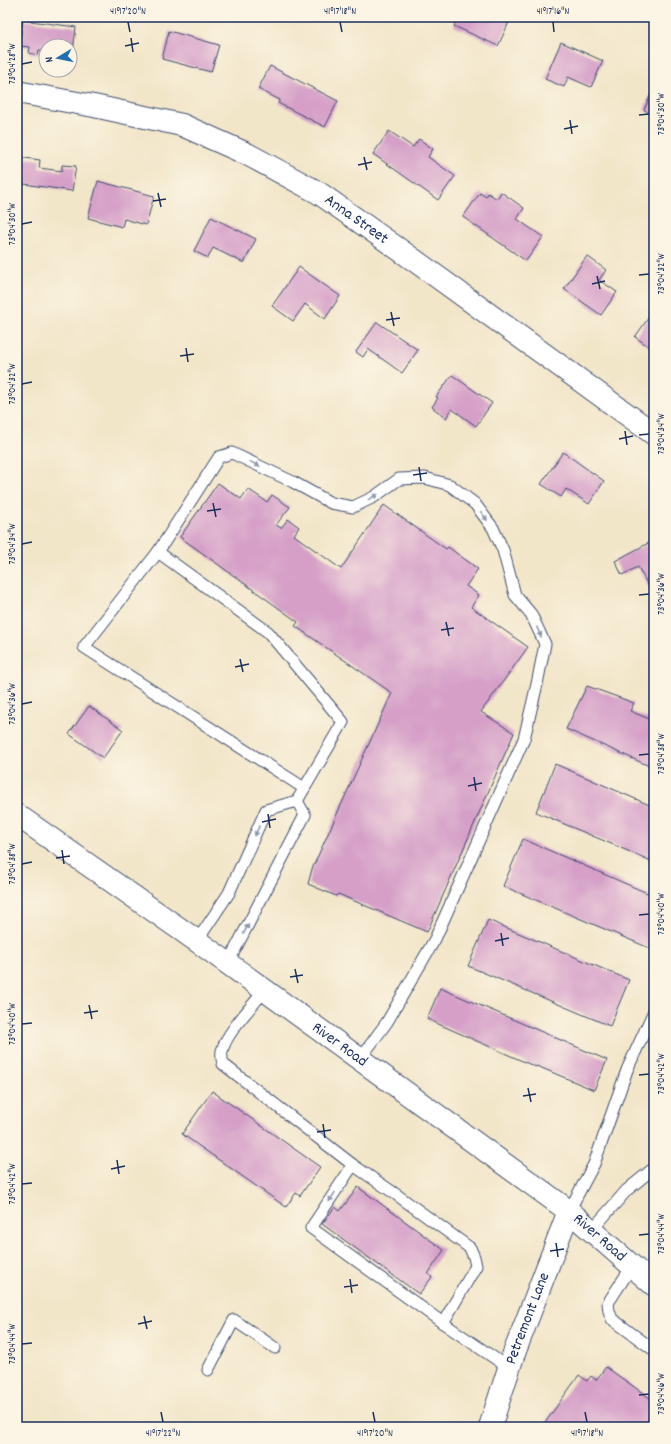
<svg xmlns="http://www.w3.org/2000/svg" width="671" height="1444" font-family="Dekko,sans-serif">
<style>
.building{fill:#d59fc8}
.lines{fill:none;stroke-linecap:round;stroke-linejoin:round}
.lane-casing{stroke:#3b4a6e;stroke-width:13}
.street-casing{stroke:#3b4a6e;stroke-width:24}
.secondary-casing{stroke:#3b4a6e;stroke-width:24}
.lane{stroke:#fff;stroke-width:11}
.street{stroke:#fff;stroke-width:22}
.secondary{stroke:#fff;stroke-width:22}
.oneway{fill:#8d97ae}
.ticks{fill:none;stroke:#1b2f5e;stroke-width:1.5}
.labels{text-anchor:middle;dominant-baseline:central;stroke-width:3;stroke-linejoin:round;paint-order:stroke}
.street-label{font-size:16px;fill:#1b2f5e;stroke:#fcf5e5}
.neatline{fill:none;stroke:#1b2f5e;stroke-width:1.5}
.ticks-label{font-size:10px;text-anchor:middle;fill:#1b2f5e}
</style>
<rect width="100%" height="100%" fill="#fcf5e5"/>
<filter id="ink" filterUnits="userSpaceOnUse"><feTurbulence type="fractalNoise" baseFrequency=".025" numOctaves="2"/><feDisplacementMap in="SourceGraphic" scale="8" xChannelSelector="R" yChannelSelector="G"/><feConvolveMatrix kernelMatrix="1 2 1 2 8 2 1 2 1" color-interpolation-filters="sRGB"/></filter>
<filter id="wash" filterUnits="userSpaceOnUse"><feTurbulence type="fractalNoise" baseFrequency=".012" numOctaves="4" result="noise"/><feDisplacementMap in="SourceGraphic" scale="16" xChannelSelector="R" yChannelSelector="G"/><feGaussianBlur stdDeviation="0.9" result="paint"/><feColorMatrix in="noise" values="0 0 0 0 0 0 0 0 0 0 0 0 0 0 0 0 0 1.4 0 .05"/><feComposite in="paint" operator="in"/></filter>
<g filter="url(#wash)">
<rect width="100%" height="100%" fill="#f2e6c9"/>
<g id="blocks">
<g class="building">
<polygon points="458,17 504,17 510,20 498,46 454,26"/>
<polygon points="23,20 76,27 72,59 70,58 70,46 46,46 46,51 39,50 38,55 29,53 30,47 19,46"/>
<polygon points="169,31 219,45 211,72 162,59"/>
<polygon points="561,42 603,61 591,87 568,77 564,87 545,79"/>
<polygon points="270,66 338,101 325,127 278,103 280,100 258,89"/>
<polygon points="654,87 654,115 644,110"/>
<polygon points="389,131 413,147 419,139 433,149 428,157 455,176 438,200 373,154"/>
<polygon points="17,157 40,160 39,168 62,171 62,165 76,166 72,191 17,183"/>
<polygon points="98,181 154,196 146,225 124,219 122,227 88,218"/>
<polygon points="501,192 524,208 517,219 543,237 526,261 463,217 480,193 486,197 488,193 497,199"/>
<polygon points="211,217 256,239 244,263 213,248 208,258 194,251"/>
<polygon points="587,256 606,270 599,280 617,292 601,315 564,289"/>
<polygon points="299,267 340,296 325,319 305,304 293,321 272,306"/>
<polygon points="654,310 654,350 635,337"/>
<polygon points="377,322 418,350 402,373 368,349 363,357 356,352"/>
<polygon points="452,375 492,403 476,426 452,409 446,418 432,407 438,398 436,397"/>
<polygon points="563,452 604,481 589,504 566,489 561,497 541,484"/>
<polygon points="218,483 241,499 248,489 267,502 272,495 290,507 276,525 281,528 288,519 299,527 294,535 341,569 384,505 446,549 448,547 478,569 466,586 479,595 471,607 528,647 481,712 514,733 427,932 338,894 336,896 308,884 312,869 392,693 295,626 298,622 180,537"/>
<polygon points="654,540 654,596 638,567 622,575 615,561"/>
<polygon points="587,686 634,703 630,711 654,721 654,768 566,729"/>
<polygon points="89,706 123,730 103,758 69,734"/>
<polygon points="555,764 654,807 654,862 536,812"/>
<polygon points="523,839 654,896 654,950 503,886"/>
<polygon points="488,920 629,980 610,1026 468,966"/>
<polygon points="440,988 607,1060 594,1090 537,1066 536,1067 427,1019"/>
<polygon points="212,1091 320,1167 300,1196 296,1193 286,1207 182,1134"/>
<polygon points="358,1187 444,1250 428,1274 432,1277 419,1294 322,1224 335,1207 340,1211"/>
<polygon points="606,1367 654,1401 654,1411 643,1427 542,1427 579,1375 587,1381 591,1376 596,1380"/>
</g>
</g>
</g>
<g filter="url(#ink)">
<use href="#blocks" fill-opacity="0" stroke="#3b4a6e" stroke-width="1"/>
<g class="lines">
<g class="lane-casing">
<g id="lane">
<polyline points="158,552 219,457 232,453 293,482 331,503 353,507 374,497 399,479 425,478 450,485 475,504 493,528 503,550 515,595 531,614 545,644 537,684 524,739 435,939 387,1022 360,1059"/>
<polyline points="297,801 343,722 268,632 158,552 84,647 304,788"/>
<polyline points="197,941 229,893 266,810 297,801 305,815 228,963"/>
<path d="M265 990C253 1005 226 1033 222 1051 221 1056 222 1060 223 1064L353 1165 397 1195 470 1248 474 1257 476 1266 443 1323 509 1368"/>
<polyline points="353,1165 311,1228 443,1323"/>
<polyline points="569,1211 594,1164 627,1070 654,1011"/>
<polyline points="591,1231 627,1190 654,1168"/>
<polyline points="632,1266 608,1303 609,1311 612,1319 654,1350"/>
<polyline points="208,1370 234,1320 275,1348"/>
</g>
</g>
<g class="street-casing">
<g id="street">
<path id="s1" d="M17 92 94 106 182 125 247 154 319 193 414 260 654 434"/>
<path id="s2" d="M490 1427 513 1356 569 1211"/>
</g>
</g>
<g class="secondary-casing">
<g id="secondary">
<path id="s3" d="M17 815 197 941 569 1211 654 1285"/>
</g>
</g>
<use href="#lane" class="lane"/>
<use href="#street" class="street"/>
<use href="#secondary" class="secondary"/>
</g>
<defs><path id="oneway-solid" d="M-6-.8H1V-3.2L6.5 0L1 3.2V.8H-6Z"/></defs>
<g class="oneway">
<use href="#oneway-solid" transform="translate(255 464) rotate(26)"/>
<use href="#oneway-solid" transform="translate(373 497) rotate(-29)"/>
<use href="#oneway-solid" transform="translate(484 516) rotate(53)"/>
<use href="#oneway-solid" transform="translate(539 632) rotate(66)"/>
<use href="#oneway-solid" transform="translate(257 831) rotate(114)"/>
<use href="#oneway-solid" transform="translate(246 929) rotate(-63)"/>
<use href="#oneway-solid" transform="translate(332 1197) rotate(124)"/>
</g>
</g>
<path class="ticks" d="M128 22 130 32M340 22 342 32M553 22 554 32M131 38 133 52M125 46 139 43M22 64 32 62M639 115 649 114M570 120 572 134M564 129 578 126M364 157 367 170M358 165 372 162M158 193 161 207M153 201 166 199M22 224 32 222M639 275 649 274M597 276 600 289M592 284 605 281M391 312 394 326M386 320 400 318M186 348 188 362M180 356 194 354M22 384 32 382M625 431 627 445M639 435 649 434M619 439 633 436M419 467 421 481M413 475 427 473M213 503 216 517M207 511 221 509M22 544 32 542M639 595 649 594M446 622 449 636M441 630 454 628M240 659 243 672M235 667 249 664M22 704 32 702M639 755 649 754M474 777 476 791M468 786 482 783M268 814 270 828M262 822 276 819M62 850 64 864M56 858 70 856M22 864 32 862M639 915 649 914M501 933 503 946M495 941 509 938M295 969 298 983M290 977 303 975M89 1005 92 1019M84 1013 98 1011M22 1024 32 1023M639 1075 649 1074M528 1088 531 1102M523 1096 536 1094M323 1124 325 1138M317 1132 331 1130M117 1160 119 1174M111 1169 125 1166M22 1184 32 1183M639 1235 649 1234M556 1243 558 1257M550 1251 564 1249M350 1279 352 1293M344 1287 358 1285M144 1316 147 1329M138 1324 152 1321M22 1344 32 1343M639 1395 649 1394M161 1412 163 1422M373 1412 375 1422M585 1412 587 1422"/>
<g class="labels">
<g class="street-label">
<text stroke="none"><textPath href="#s1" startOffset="367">Anna Street</textPath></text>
<text stroke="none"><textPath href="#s3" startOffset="396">River Road</textPath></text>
<text stroke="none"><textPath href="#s3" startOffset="720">River Road</textPath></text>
<text stroke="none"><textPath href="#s2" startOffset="115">Petremont Lane</textPath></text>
</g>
</g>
<rect width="671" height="1444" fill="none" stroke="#fcf5e5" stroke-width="44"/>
<g transform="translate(58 58) rotate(260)"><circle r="19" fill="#fcf5e5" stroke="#a2a6af"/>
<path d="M0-3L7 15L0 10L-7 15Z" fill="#1f6fb2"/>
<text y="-6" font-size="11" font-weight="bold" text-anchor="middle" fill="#1b2f5e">N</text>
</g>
<rect x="22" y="22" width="627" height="1400" class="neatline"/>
<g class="ticks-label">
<text x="128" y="14">41°17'20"N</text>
<text x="340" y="14">41°17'18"N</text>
<text x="553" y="14">41°17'16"N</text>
<text transform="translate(11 64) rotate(-90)" y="4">73°04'28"W</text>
<text transform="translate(660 114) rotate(-90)" y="4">73°04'30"W</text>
<text transform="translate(11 224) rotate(-90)" y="4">73°04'30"W</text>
<text transform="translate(660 274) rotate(-90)" y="4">73°04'32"W</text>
<text transform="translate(11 384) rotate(-90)" y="4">73°04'32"W</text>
<text transform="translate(660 434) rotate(-90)" y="4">73°04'34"W</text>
<text transform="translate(11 544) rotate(-90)" y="4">73°04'34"W</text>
<text transform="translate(660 594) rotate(-90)" y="4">73°04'36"W</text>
<text transform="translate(11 704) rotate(-90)" y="4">73°04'36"W</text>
<text transform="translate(660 754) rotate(-90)" y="4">73°04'38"W</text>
<text transform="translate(11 864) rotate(-90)" y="4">73°04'38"W</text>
<text transform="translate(660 914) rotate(-90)" y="4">73°04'40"W</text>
<text transform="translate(11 1024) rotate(-90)" y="4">73°04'40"W</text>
<text transform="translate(660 1074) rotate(-90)" y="4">73°04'42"W</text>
<text transform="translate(11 1184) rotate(-90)" y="4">73°04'42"W</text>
<text transform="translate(660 1234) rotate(-90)" y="4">73°04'44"W</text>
<text transform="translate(11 1344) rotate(-90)" y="4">73°04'44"W</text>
<text transform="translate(660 1394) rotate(-90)" y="4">73°04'46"W</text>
<text x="163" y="1436">41°17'22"N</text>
<text x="375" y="1436">41°17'20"N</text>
<text x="587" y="1436">41°17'18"N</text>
</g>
</svg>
